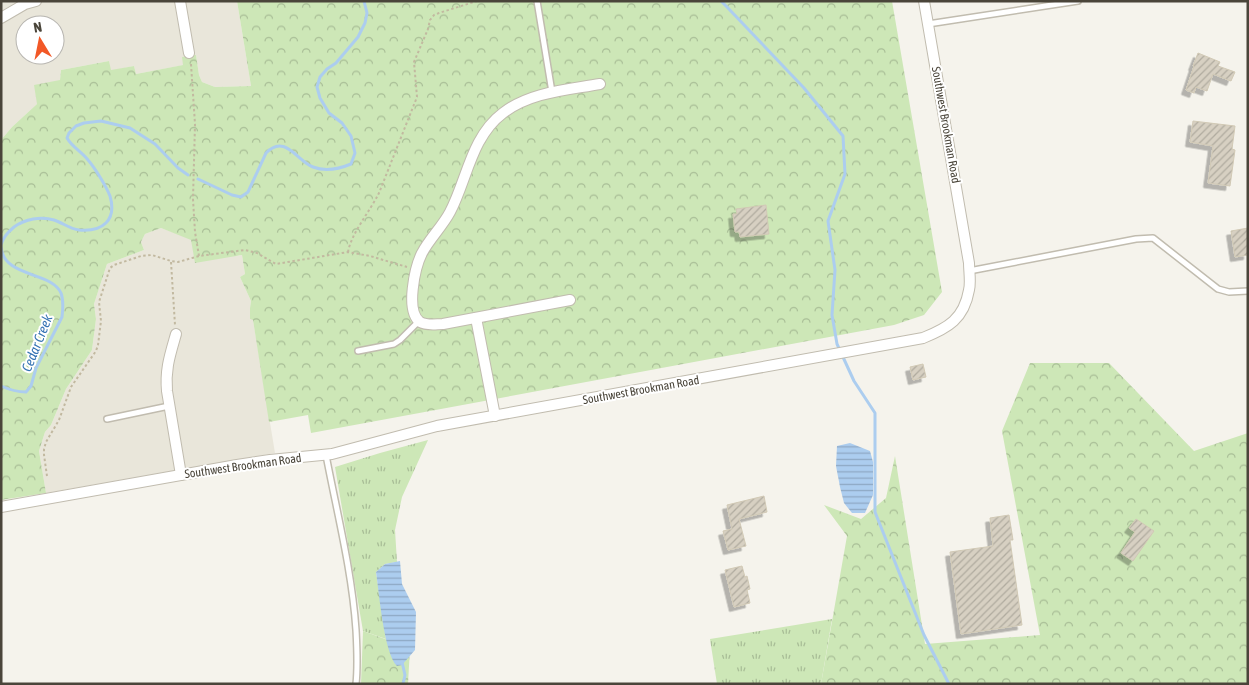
<svg xmlns="http://www.w3.org/2000/svg" width="1249" height="685" font-family="'Asap Condensed',sans-serif">
<style>
.residential{fill:#e9e6da;fill-rule:evenodd}
.grass{fill:url(#grass-tufts)}
.forest{fill:url(#forest-crowns)}
.water{fill:url(#water-rules)}
.lines{fill:none;stroke-linecap:round;stroke-linejoin:round}
.stream{stroke:#accdef;stroke-width:3}
.building{fill:url(#building-hatch);stroke:#d1c9b5;filter:url(#shadow)}
.lane-casing{stroke:#c1bcaf;stroke-width:8}
.street-casing{stroke:#c1bcaf;stroke-width:12}
.path{stroke:#c2b9a0;stroke-width:2;stroke-dasharray:2.5 2.5;stroke-linecap:butt}
.lane{stroke:#fff;stroke-width:5}
.street{stroke:#fff;stroke-width:10}
.labels{text-anchor:middle;dominant-baseline:central;stroke-width:4;stroke-linejoin:round;paint-order:stroke}
.street-label{font-size:12px;fill:#4a453a;stroke:#fff}
.water-label{font-size:14px;font-style:italic;fill:#3573b3;stroke:#fff}
</style>
<defs>
<pattern id="grass-tufts" width="24" height="20" patternUnits="userSpaceOnUse" patternTransform="scale(1.25)"><rect width="24" height="20" fill="#cde7b7"/><path d="M3 7l-1-3M5 7V3M7 7l1-3M15 17l-1-3M17 17v-4M19 17l1-3" fill="none" stroke="#a8bd96"/></pattern>
<pattern id="forest-crowns" width="20" height="18" patternUnits="userSpaceOnUse" patternTransform="scale(1.25)"><rect width="20" height="18" fill="#cde7b7"/><path d="M2 6a3 3 0 1 1 6 0M12 15a3 3 0 1 1 6 0" fill="none" stroke="#a8bd96"/></pattern>
<pattern id="water-rules" width="6" height="5" patternUnits="userSpaceOnUse" patternTransform="scale(1.25)"><rect width="6" height="5" fill="#accdef"/><path d="M0 2.5h6" fill="none" stroke="#8ea8c3"/></pattern>
<pattern id="building-hatch" width="6" height="6" patternUnits="userSpaceOnUse" patternTransform="scale(1.25)"><rect width="6" height="6" fill="#d7d0c2"/><path d="M-1 1l2-2M0 6l6-6M5 7l2-2" fill="none" stroke="#b0ab9f"/></pattern>
<filter id="shadow"><feDropShadow dx="-4.5" dy="4.5" stdDeviation="0" flood-color="#0004"/></filter>
</defs>
<rect width="100%" height="100%" fill="#f5f3ec"/>
<g class="residential">
<path d="M1 1H237L251 86 215 87 202 82 199 75 196 55 184 65 136 74 134 66 110 71 109 61 61 70 60 80 37 104 12 127 1 140ZM25 25H55V55H25Z"/>
<polygon points="161,228 238,256 242,255 245,274 240,277 251,301 250,308 253,320 275,453 46,493 39,451 45,432 51,425 66,389 92,350 96,319 94,304 107,264 144,250 141,242 145,234"/>
</g>
<g class="grass">
<polygon points="428,440 402,497 395,530 397,562 385,564 376,572 386,639 363,631 335,467 380,453"/>
<polygon points="832,619 821,684 717,684 710,639"/>
</g>
<g class="forest">
<polygon points="237,1 892,1 942,292 924,315 894,325 311,433 308,415 269,422 253,320 250,319 250,308 251,301 240,277 245,274 242,255 195,263 191,240 161,228 145,234 141,242 144,250 107,264 94,304 96,319 92,350 66,389 51,425 45,432 39,451 46,493 1,500 1,140 12,127 37,104 34,85 60,80 61,70 109,61 111,70 134,66 136,74 183,65 182,57 196,55 199,75 202,82 215,87 251,86"/>
<polygon points="1030,363 1109,363 1194,451 1248,433 1248,684 821,684 847,536 824,505 861,519 886,498 895,456 925,644 1040,635 1002,431"/>
<polygon points="363,631 410,648 408,684 361,684"/>
</g>
<g class="water">
<polygon points="850,443 870,451 873,462 873,495 865,513 852,513 844,503 840,487 836,466 837,446"/>
<path d="M400 561 402 584 416 612 415 650 402 665 397 666C384 654 379 592 376 572L385 564Z"/>
</g>
<g class="lines">
<g class="stream">
<polyline points="721,1 727,7 804,88 843,136 845,174 828,221 835,270 832,315 837,344 854,381 875,413 875,512 924,635 949,684"/>
<path d="M198 179 232 195 241 197 248 192 266 153C285 133 297 161 313 167 326 172 339 169 351 164L355 153 351 136 342 123 329 113 320 98 317 87 320 77 327 69 336 63 358 37 365 23 367 13 364 1"/>
<path d="M1 245C3 237 8 232 14 227 25 219 41 216 54 220 63 223 70 229 79 230 103 232 117 220 110 196 106 186 95 168 88 160 82 152 72 147 67 138L69 133 76 126 84 123 101 121 130 128 155 144 178 168 188 175"/>
<path d="M1 247C4 278 51 271 61 293 64 301 63 309 62 317L36 368 31 386 26 392C16 392 10 390 1 386"/>
<polyline points="402,662 405,675 403,684"/>
</g>
</g>
<g class="building">
<polygon points="1198,53 1220,62 1218,66 1235,72 1231,81 1213,74 1207,91 1196,87 1194,93 1186,90 1194,66 1193,66"/>
<polygon points="1193,121 1235,126 1232,149 1235,150 1230,186 1208,183 1213,146 1190,142"/>
<polygon points="766,205 769,234 740,237 739,232 735,232 733,214 737,214 736,209"/>
<polygon points="1248,228 1248,255 1235,257 1231,231"/>
<polygon points="923,364 926,377 913,380 910,367"/>
<polygon points="764,496 767,512 739,519 746,546 728,550 723,531 732,529 727,505"/>
<polygon points="1009,515 1013,540 1010,540 1022,625 961,634 950,552 993,546 990,518"/>
<polygon points="1136,519 1154,531 1133,561 1121,553 1135,532 1129,528"/>
<polygon points="742,566 745,577 747,576 750,589 747,590 750,603 734,607 725,570"/>
</g>
<g class="lines">
<g class="lane-casing">
<g id="lane">
<polyline points="537,1 552,92"/>
<polyline points="928,24 1078,1"/>
<polyline points="969,271 1136,239 1153,238 1218,289 1229,292 1248,291"/>
<polyline points="358,351 394,344 400,340 419,321"/>
<polyline points="107,419 169,406"/>
<path d="M326 455C337 513 352 571 356 630 357 649 358 665 356 684"/>
</g>
</g>
<g class="street-casing">
<g id="street">
<polyline points="180,1 189,53"/>
<polyline points="1,18 25,4 36,1"/>
<path d="M570 300 443 324C436 324 427 326 420 322 405 311 415 267 422 253 430 238 442 227 450 212 467 180 471 137 503 113 530 92 567 90 600 84"/>
<polyline points="476,318 495,416"/>
<path d="M176 334C170 355 165 369 167 391L181 475"/>
<path d="M1 507 237 465 270 460 332 454 437 426 923 338C948 328 964 319 969 290 971 282 969 272 969 263L924 1"/>
</g>
</g>
<g class="path">
<polyline points="191,64 195,124 193,199 195,232 199,256"/>
<path d="M348 252C351 234 370 211 379 193L417 97 414 62 428 29 430 20 434 15 439 13 477 1"/>
<polyline points="171,262 175,325"/>
<polyline points="47,476 44,455 44,449 46,442 59,420 71,387 96,351 98,345 101,321 99,302 109,271 110,268 114,265 141,256 152,255 171,261 178,262 199,256 245,250 257,253 276,264 348,252 370,256 407,267"/>
</g>
<use href="#lane" class="lane"/>
<use href="#street" class="street"/>
</g>
<g class="labels">
<g class="street-label">
<text transform="translate(946 125) rotate(80)">Southwest Brookman Road</text>
<text transform="translate(641 390) rotate(-10)">Southwest Brookman Road</text>
<text transform="translate(243 466) rotate(-8)">Southwest Brookman Road</text>
</g>
<g class="water-label">
<text transform="translate(37 343) rotate(-68)">Cedar Creek</text>
</g>
</g>
<rect width="1249" height="685" fill="none" stroke="#4a453a" stroke-width="5"/>
<g transform="translate(40 40) rotate(350)"><circle r="24" fill="#ffffff" stroke="#b7b5b0"/>
<path d="M0-4L9 19L0 12L-9 19Z" fill="#f25827"/>
<text y="-8" font-size="14" font-weight="bold" text-anchor="middle" fill="#4a453a">N</text>
</g>
</svg>
